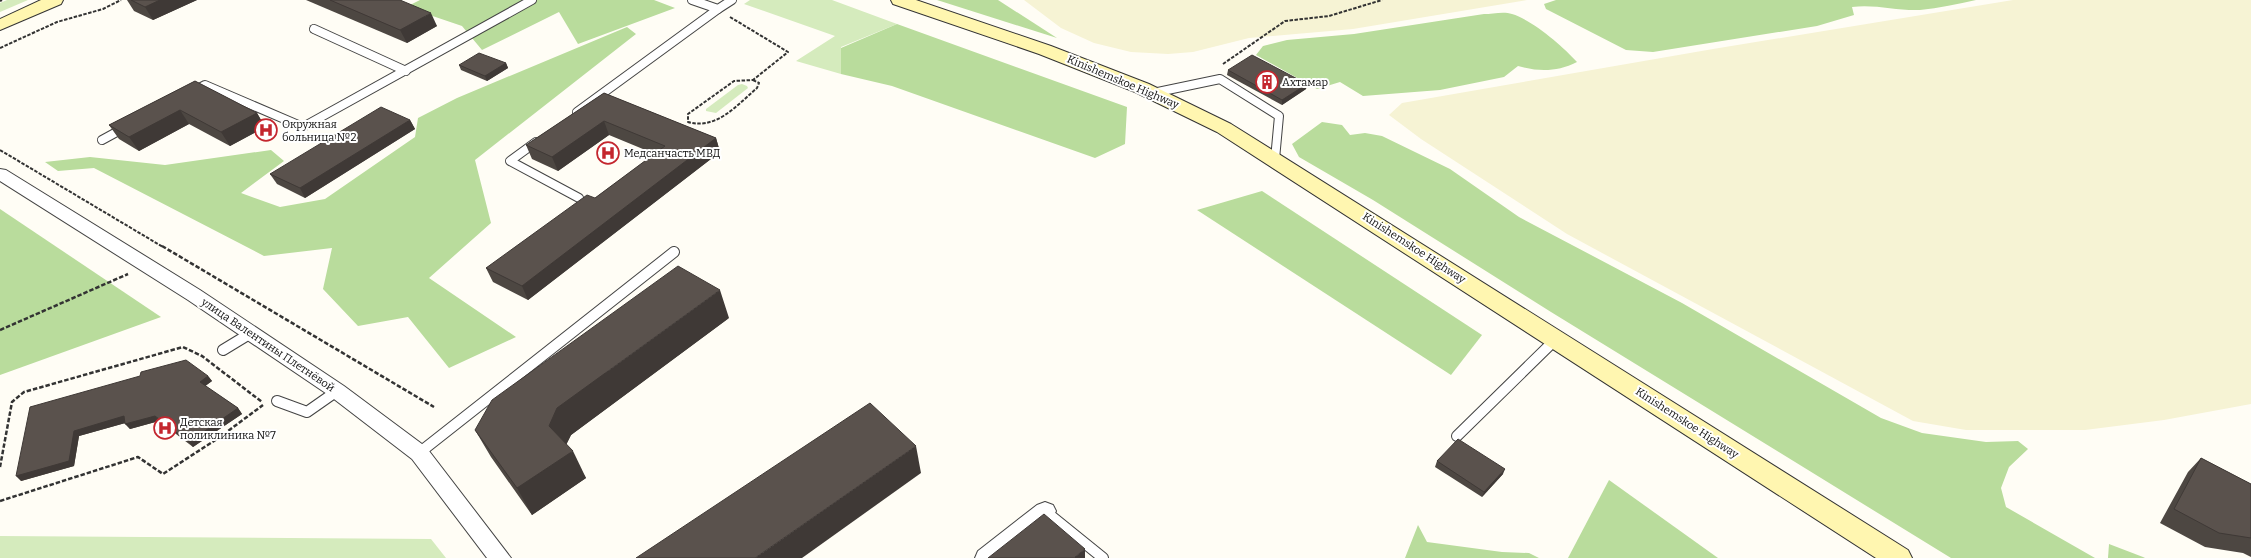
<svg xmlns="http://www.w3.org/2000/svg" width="2251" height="558" font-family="Bitter,serif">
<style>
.farmland{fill:#f6f3d4}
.green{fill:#d5ebbd}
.forest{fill:#b9dc9c}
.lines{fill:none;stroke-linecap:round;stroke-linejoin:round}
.lane-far1-casing{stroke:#444;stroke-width:10}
.lane-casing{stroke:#444;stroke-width:12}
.street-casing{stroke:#444;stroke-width:2}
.secondary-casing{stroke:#333;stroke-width:2}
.path-far1{stroke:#333;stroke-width:2;stroke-dasharray:3.5 1.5;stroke-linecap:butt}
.path{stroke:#333;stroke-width:2.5;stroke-dasharray:4.5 2;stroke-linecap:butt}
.lane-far1{stroke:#fff;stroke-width:8}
.lane{stroke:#fff;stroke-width:10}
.street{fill:#fff;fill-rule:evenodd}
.secondary{fill:#fff6b0;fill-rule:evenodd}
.wall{fill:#4d4742}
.shaded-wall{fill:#3f3936}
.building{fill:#5a524d;stroke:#3f3936}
.labels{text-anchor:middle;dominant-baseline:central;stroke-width:4;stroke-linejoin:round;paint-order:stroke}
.street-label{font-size:11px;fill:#111;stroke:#fff}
.poi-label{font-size:11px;fill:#111;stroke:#fff;text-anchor:start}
</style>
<rect width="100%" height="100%" fill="#fffdf5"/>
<g class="farmland">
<polygon points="1024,0 1527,0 1353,29 1249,38 1193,52 1168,54 1131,52 1094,43 1061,28"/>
<polygon points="2013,0 2251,0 2251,404 2164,420 2085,430 1966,430 1913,421 1567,234 1421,139 1389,115 1402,103 1713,49"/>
</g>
<g class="green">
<polygon points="7,0 28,0 0,12 0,3"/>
<polygon points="750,0 832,0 897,24 841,47 841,74 796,61 835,36 744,4"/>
<polygon points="742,84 747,86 748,88 716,113 706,111 706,109 738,85"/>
<polygon points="0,536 431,539 446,558 0,558"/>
</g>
<g class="forest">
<polygon points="420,0 654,0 675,8 578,44 559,12 482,50 462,26 406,7"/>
<polygon points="937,0 998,0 1057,38"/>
<path d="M1556 0H1976C1958 4 1939 8 1920 10 1897 11 1875 4 1852 7L1854 15 1817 26 1653 52 1626 50 1546 9 1544 4Z"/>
<path d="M1484 14C1492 14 1504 11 1512 14 1532 20 1563 46 1577 62 1557 72 1539 72 1518 66L1504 77 1440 90 1363 96 1340 82 1317 89 1256 55 1263 46 1287 40 1354 34Z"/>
<polygon points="897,24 1127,107 1125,144 1095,158 892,86 841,74 841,48"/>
<polygon points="627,27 636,34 475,160 491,223 429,278 516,337 449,368 408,317 358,326 323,289 332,248 264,256 94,168 58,171 45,162 90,157 165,165 271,150 284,161 241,193 280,207 325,199 415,137 418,118 457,98"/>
<polygon points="1322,122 1342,125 1350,135 1365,133 1382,136 1450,169 1519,217 1682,303 1881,418 1922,433 1986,442 2018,441 2028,449 2009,467 2001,488 2006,507 2095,558 1951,558 1551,312 1373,200 1299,157 1292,144"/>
<polygon points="1262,191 1482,335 1451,375 1197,210"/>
<polygon points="0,209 161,317 0,375"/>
<polygon points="1609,480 1718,558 1568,558"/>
<polygon points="1418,525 1427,542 1502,552 1529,553 1539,558 1405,558"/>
<polygon points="2109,544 2143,557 2145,558 2108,558"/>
</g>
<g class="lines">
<g class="lane-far1-casing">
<g id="lane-far1">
<polyline points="692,0 718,9 732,0"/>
<polyline points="314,29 406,71"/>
<polyline points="194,91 205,85 303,127 532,0"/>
<polyline points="1153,93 1220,79 1279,116 1275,159"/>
<polyline points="577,112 718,9"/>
<polyline points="102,140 124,128"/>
<polyline points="536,142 510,161 579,198"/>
</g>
</g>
<g class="lane-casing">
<g id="lane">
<polyline points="223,350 251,333"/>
<polyline points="277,401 307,412 337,391"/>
<polyline points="1457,436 1556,339"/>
<polyline points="419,453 674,252"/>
<polyline points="1045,511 1103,558"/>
</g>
</g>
<g class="street-casing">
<g id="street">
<polygon points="0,169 6,170 200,290 344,386 426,447 511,558 487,558 412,459 330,396 188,300 0,181"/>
<polygon points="1045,502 1053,505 1056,511 1053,517 1002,558 975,558 978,551 1037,505"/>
</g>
</g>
<g class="secondary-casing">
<g id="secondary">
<polygon points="41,0 63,0 61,4 0,30 0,19"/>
<polygon points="891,0 916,0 1051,46 1149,84 1231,124 1908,550 1912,558 1876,558 1217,132 1135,92 1039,54 893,4"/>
</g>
</g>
<g class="path-far1">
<polyline points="0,1 2,0"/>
<polyline points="730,17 788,52 753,80"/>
<polyline points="0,48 57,22 103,9 121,0"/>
<polyline points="1223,64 1285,21 1329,16 1382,0"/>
<path d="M753 80 759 83 757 88C737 105 717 130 688 122V114L734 81Z"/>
<polyline points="0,150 163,247"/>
</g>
<g class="path">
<polyline points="162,246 434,407"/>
<polyline points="0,330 128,274"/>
<polyline points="0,467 12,402 24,392 183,347 202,356 262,402"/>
<polyline points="0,501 138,457 163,474 220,437 263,405"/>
</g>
<use href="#lane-far1" class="lane-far1"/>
<use href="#lane" class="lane"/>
<use href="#street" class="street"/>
<use href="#secondary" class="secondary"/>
</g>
<g class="wall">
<polygon points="127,0 197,0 153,20 134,11"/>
<polygon points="306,0 400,0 437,26 407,43"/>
<polygon points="506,63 508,68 487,81 461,70 459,65"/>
<polygon points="1228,70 1307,84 1306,89 1282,105 1227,75"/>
<polygon points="195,81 257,113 265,127 230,146 189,124 139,151 119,139 109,125"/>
<polygon points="604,93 716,138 720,152 528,300 493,282 486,268 595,198 655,154 609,135 558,171 532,159 526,145"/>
<polygon points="410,120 415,129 305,198 277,184 270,174"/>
<polygon points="729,318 571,435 566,445 586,478 532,515 491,457 475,430"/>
<polygon points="208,376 212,381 205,386 238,408 242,414 193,447 159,421 130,429 125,423 79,436 74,466 21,481 30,407"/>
<polygon points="2201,458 2251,484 2251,557 2243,553 2205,547 2160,523 2188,472"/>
<polygon points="1437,461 1503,474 1482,497 1435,467"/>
</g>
<g class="shaded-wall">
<polygon points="160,0 197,0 153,20 145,7"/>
<polygon points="431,13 437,26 407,43 400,30"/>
<polygon points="506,63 508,68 487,81 485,76"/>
<polygon points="1307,84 1306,89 1282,105 1282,100"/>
<polygon points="180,110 189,124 139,151 129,137"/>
<polygon points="257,113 265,127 230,146 221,132"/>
<polygon points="410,120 415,129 305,198 300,188"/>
<polygon points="604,121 609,135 558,171 552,157"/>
<polygon points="716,138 720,152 528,300 522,286"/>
<polygon points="720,290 729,318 571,435 562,453 549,426 557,408"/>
<polygon points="208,376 212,381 204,387 200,382"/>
<polygon points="238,408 242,414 193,447 189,442"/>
<polygon points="124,416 129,422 79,436 74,466 21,481 16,476 74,431"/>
<polygon points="155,416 159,421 130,429 125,424"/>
<polygon points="916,446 921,473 802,558 755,558"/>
<polygon points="573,451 586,478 532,515 517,488"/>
<polygon points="1505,469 1503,474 1482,497 1484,492"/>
<polygon points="1085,549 1085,558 1075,558 1075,557"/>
</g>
<g class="building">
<polygon points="131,0 160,0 145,7"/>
<polygon points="330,0 400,0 431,13 400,30"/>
<polygon points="479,53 506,63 485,76 459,65"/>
<polygon points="1252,55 1307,84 1282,100 1228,70"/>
<polygon points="195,81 257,113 221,132 180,110 129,137 109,125"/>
<polygon points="604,93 716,138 522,286 486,268 587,195 595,198 665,146 604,121 552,157 526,145"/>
<polygon points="381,107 410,120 300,188 270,174"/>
<polygon points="678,266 720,290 557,408 549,426 573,451 517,488 475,430 492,400"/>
<polygon points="186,360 208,376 200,382 238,408 189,442 155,416 125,424 124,416 74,431 69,461 16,476 30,407 140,376 141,372"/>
<polygon points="870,403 916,446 755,558 636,558"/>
<polygon points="1458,439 1505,469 1484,492 1437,461"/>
<polygon points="2201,458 2251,484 2251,538 2219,533 2174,509"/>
<polygon points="1044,514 1085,549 1075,557 1076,558 988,558"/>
</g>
<defs>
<g id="building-ring" transform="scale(1.15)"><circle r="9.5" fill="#fff" stroke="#c4262e" stroke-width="1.5"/><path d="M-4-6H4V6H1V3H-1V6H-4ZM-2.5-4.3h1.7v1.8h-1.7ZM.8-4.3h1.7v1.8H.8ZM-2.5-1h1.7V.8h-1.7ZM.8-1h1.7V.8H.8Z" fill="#c4262e"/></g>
<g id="hospital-ring" transform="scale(1.15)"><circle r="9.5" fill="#fff" stroke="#c4262e" stroke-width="1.5"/><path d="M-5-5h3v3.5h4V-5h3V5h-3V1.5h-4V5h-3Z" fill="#c4262e"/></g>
</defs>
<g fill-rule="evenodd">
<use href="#building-ring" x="1267" y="82"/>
<use href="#hospital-ring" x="266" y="130"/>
<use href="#hospital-ring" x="608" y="153"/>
<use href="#hospital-ring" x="165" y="428"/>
</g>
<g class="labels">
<g class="street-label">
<text transform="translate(1123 82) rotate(23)">Kinishemskoe Highway</text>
<text transform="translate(1414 248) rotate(33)">Kinishemskoe Highway</text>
<text transform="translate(268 345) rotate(34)">улица Валентины Плетнёвой</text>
<text transform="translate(1687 423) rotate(33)">Kinishemskoe Highway</text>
</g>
<g class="poi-label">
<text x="1282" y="82">Ахтамар</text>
<text x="282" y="124">Окружная<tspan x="282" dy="13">больница №2</tspan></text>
<text x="624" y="153">Медсанчасть МВД</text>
<text x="180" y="422">Детская<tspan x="180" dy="13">поликлиника №7</tspan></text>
</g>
</g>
</svg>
